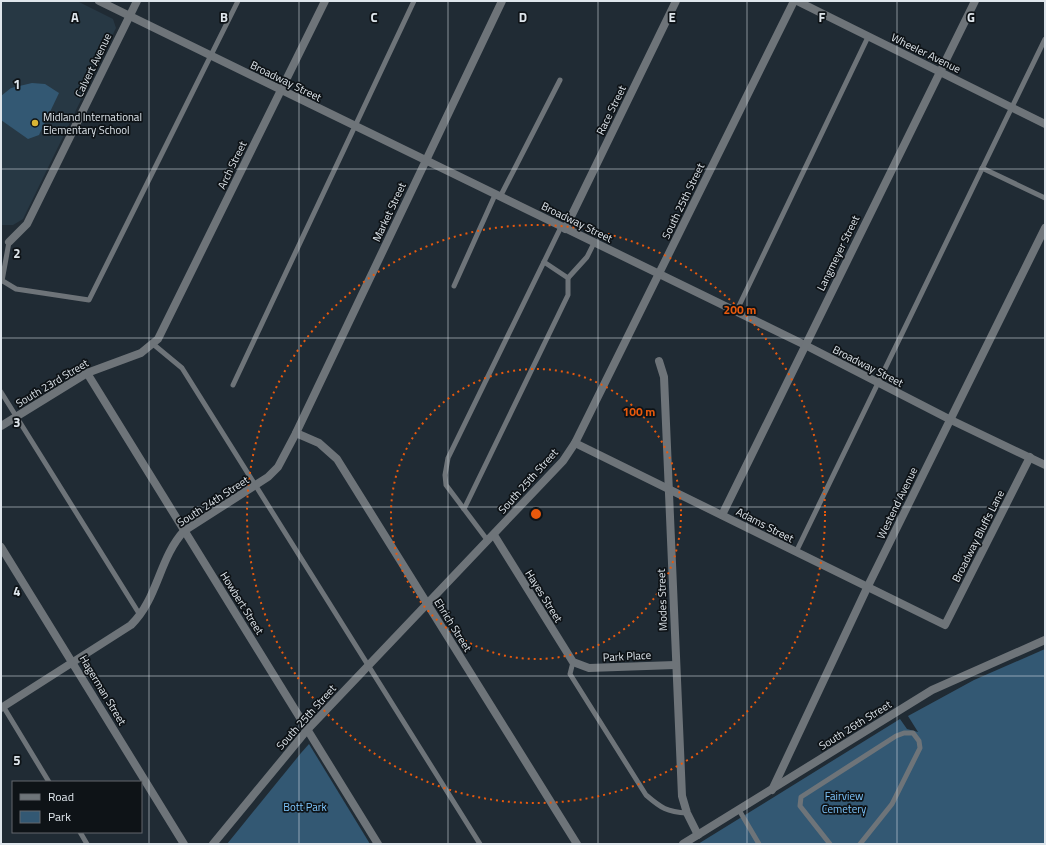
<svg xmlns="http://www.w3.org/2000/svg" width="1046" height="845" font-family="'Titillium Web',sans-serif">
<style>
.built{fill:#273844}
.green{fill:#335873}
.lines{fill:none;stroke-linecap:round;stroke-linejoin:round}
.service{stroke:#6e7479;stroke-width:5}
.minor{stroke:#6e7479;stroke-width:8}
.tertiary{stroke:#6e7479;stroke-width:8}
.grid{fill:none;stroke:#dfe6ec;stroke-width:1;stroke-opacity:0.55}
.ring{fill:none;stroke:#e8590c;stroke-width:2;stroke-dasharray:2 4}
.poi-dot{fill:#d8b434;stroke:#0e1317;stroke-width:1.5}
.labels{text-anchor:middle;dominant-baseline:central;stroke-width:3.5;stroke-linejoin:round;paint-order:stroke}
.street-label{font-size:11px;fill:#dfe6ec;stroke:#0e1317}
.poi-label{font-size:11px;fill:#dfe6ec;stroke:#0e1317;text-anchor:start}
.park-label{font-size:11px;fill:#7ec6fd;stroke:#0e1317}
.grid-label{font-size:13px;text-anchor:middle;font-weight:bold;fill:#dfe6ec;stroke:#0e1317;stroke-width:3.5;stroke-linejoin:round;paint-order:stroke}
.centre{fill:#e8590c;stroke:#0e1317;stroke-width:2}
.ring-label{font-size:12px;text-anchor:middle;font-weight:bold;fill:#e8590c;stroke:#0e1317;stroke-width:3.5;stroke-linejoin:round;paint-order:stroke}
</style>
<rect width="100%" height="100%" fill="#202b34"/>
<polygon class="built" points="1,1 77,1 113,19 116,28 23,219 13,225 1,225"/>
<g class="green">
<polygon points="32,83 45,84 59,93 39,135 28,139 1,120 1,96 11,88"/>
<polygon points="1045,649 1045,844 698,844 900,719 907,729 918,732 908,716 974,680"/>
<polygon points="309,744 370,844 227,844 301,753"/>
</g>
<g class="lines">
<g class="service">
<polyline points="982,168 1045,198"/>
<polyline points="500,197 560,80"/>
<polyline points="568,278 587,257 594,243"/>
<polyline points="1,280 16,289 89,300 238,1"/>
<polyline points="2,281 9,242"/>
<polyline points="454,286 495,195"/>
<polyline points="736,312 868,37"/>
<polyline points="153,344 182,368 480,844"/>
<polyline points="233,385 414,1"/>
<polyline points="1,392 140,615"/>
<polyline points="464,509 568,295 568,278 544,262"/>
<polyline points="488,541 446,485 445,475 448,458 561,227"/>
<polyline points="796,552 1045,39"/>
<path d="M573 662 570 674 646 795C661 808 667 812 687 813"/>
<polyline points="3,706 49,782"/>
<polyline points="739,810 759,844"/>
<polyline points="80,832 87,844"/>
<polyline points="830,844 800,806 801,797 896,736 904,733 913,733 919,741 920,748 892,804 860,844"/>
</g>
<g class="minor">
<polyline points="99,1 805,345 951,420 1045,465"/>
<polyline points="797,1 1045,124"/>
<polyline points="565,229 676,1"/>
<polyline points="9,242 27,224 137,1"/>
<polyline points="659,361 664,377 682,796 687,813 698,835"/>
<polyline points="87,373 378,844"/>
<polyline points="1,426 87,373 141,353 158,339 325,1"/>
<polyline points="296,433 319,443 337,459 577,844"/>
<polyline points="575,443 945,625 1030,457"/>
<polyline points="722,515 975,1"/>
<polyline points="494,535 573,662 589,668 675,665"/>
<polyline points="1,547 184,844"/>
<path d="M1 708 131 625C158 599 159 558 184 531L268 477 278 467 296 433 502 1"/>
<polyline points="772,790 867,588 1045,228"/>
<polyline points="213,844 307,730 563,461 575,443 794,1"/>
</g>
<polyline class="tertiary" points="683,844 932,690 1045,640"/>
</g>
<path class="grid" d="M149 1V844M299 1V844M448 1V844M598 1V844M747 1V844M897 1V844M1 169H1045M1 338H1045M1 507H1045M1 676H1045"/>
<g class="ring">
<circle cx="536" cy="514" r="145"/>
<circle cx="536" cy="514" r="289"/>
</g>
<circle class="poi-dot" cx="35" cy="123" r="4"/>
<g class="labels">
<g class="street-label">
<text transform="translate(926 53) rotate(26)">Wheeler Avenue</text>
<text transform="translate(93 65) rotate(-64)">Calvert Avenue</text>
<text transform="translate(286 81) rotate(26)">Broadway Street</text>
<text transform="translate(611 110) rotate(-64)">Race Street</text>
<text transform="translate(232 165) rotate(-64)">Arch Street</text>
<text transform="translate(683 201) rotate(-64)">South 25th Street</text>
<text transform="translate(389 212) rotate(-65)">Market Street</text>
<text transform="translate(577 222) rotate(26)">Broadway Street</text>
<text transform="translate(838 253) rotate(-64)">Langmeyer Street</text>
<text transform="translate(868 366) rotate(27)">Broadway Street</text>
<text transform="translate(52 383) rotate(-31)">South 23rd Street</text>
<text transform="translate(528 481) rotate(-48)">South 25th Street</text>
<text transform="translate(213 501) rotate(-33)">South 24th Street</text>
<text transform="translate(897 503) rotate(-64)">Westend Avenue</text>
<text transform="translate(765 525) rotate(27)">Adams Street</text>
<text transform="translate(978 536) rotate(-63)">Broadway Bluffs Lane</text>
<text transform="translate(544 596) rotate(58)">Hayes Street</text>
<text transform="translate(662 600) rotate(-92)">Modes Street</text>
<text transform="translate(242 603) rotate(58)">Howbert Street</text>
<text transform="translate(453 625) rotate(58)">Ehrich Street</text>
<text transform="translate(627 656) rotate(-3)">Park Place</text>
<text transform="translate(103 690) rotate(59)">Hagerman Street</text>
<text transform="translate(306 717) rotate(-48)">South 25th Street</text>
<text transform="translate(855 725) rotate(-32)">South 26th Street</text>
</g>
<g class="poi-label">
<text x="43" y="117">Midland International<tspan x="43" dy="13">Elementary School</tspan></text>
</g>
<g class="park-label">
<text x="844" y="796">Fairview<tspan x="844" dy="13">Cemetery</tspan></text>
<text x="305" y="807">Bott Park</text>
</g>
</g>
<g class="grid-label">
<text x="75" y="22">A</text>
<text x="224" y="22">B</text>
<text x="374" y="22">C</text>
<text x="523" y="22">D</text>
<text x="672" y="22">E</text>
<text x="822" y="22">F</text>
<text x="971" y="22">G</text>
<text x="17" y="89">1</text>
<text x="17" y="258">2</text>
<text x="17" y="427">3</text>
<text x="17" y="596">4</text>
<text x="17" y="765">5</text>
</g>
<circle cx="536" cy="514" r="6" class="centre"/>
<g class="ring-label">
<text x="740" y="314">200 m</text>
<text x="639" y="416">100 m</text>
</g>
<rect width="1046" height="845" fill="none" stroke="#dfe6ec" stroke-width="4"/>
<rect x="12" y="781" width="130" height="52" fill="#0e1317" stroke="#62676c"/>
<rect x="20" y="794" width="20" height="6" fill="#6e7479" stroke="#62676c"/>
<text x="48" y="801" font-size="12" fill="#dfe6ec">Road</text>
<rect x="20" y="811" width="20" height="12" fill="#335873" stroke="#62676c"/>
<text x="48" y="821" font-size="12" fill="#dfe6ec">Park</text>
</svg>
